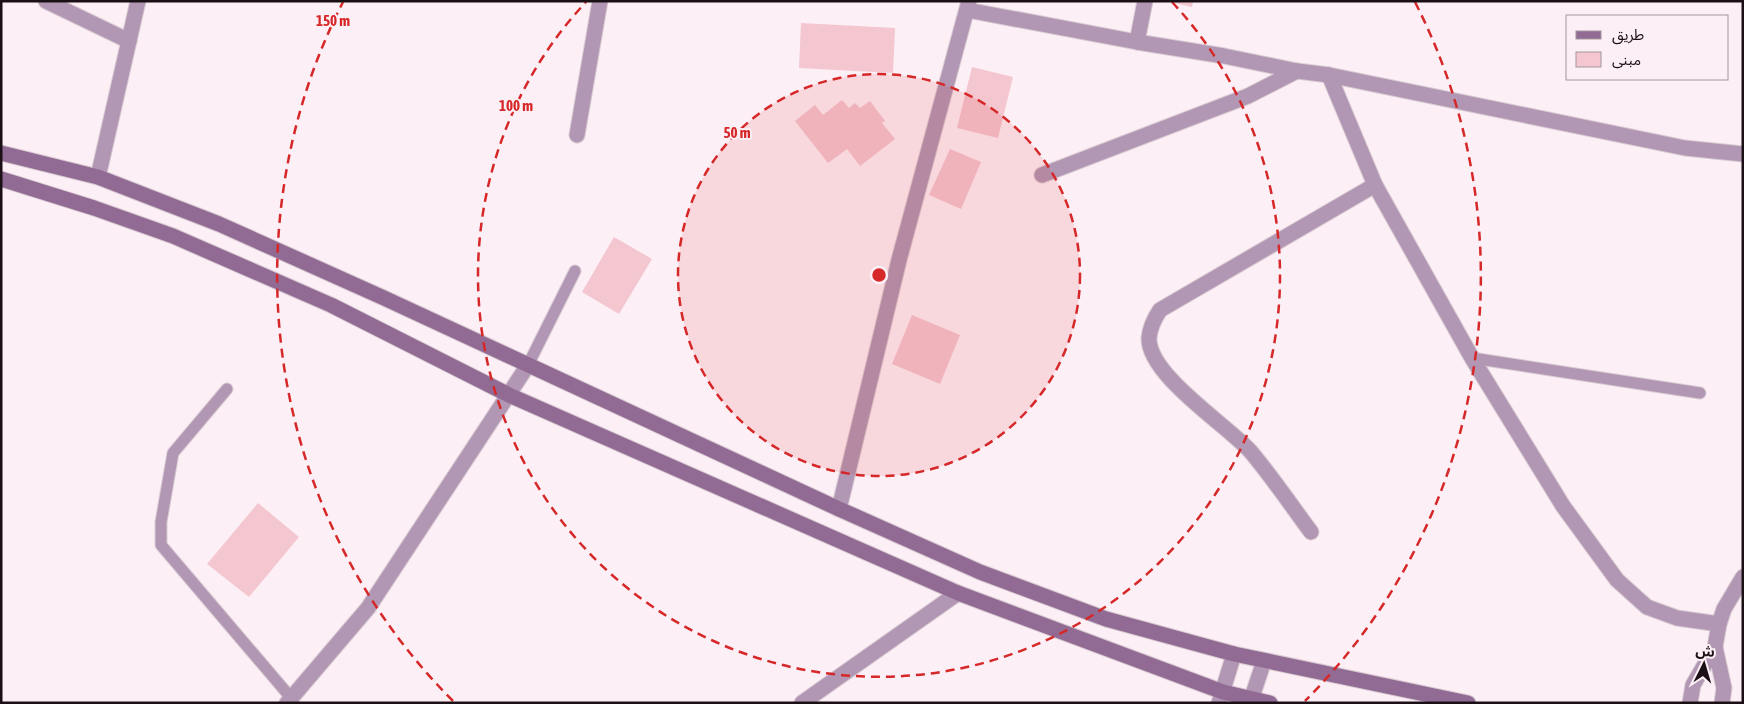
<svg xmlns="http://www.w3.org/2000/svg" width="1744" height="704" font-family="'Asap Condensed','Noto Sans Arabic',sans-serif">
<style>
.building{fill:#f4c7d0}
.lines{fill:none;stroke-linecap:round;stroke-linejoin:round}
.lane-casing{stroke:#d9cbd2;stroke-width:13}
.street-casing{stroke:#d9cbd2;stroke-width:17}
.secondary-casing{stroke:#d9cbd2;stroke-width:17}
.lane{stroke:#b297b4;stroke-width:11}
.street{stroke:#b297b4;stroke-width:15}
.secondary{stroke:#916b94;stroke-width:15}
.ring{fill:none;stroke:#d62828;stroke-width:2.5;stroke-dasharray:9 6}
.centre{fill:#d62828;stroke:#fdeff6;stroke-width:2.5}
.ring-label{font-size:15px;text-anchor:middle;font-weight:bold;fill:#d62828;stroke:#fdeff6;stroke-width:4;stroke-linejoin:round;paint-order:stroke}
</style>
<rect width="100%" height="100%" fill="#fdeff6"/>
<g class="building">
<polygon points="1165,1 1193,1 1192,7"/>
<polygon points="801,23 895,28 893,73 799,68"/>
<polygon points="972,67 1013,77 998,138 957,128"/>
<polygon points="842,100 849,108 855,103 860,108 870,101 885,121 882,123 895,139 860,166 847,149 828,163 795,121 815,105 823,115"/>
<polygon points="950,149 981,162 961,209 929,195"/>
<polygon points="614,237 652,259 619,314 582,292"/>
<polygon points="912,315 960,335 940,384 892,364"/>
<polygon points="258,503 299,537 249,597 207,564"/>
</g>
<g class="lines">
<g class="lane-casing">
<g id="lane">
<polyline points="1472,358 1700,393"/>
<polyline points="528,365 575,271"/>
<polyline points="227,389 173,453 161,522 161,545 292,699"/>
</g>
</g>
<g class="street-casing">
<g id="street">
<polyline points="46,1 129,41"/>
<polyline points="967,10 1137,42 1224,56 1297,71 1329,75 1685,148 1743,154"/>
<polyline points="1137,42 1145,1"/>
<polyline points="1329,75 1375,185 1472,358 1563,506 1617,580 1647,607 1677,618 1719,624"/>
<polyline points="577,135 600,1"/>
<polyline points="1042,175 1248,96 1297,71"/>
<polyline points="98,177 138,1"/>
<polyline points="839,509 899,260 969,1"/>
<path d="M1311 532C1291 505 1272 477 1251 452 1227 425 1148 375 1149 338 1150 327 1154 319 1160 310L1375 185"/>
<polyline points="1715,647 1724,688 1722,703"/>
<polyline points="287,703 368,608 528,365"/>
<polyline points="802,703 958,593"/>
<polyline points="1219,703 1234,654"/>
<polyline points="1250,703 1264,661"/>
<polyline points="1690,703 1693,685 1715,647 1719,624 1724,609 1743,577"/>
</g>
</g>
<g class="secondary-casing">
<g id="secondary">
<polyline points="1,153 98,177 219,224 384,298 839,509 980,572 1106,619 1234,654 1468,703"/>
<polyline points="1,179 94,208 173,236 331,305 509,395 958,593 1223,692 1270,703"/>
</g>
</g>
<use href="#lane" class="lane"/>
<use href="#street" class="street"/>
<use href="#secondary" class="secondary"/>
</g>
<circle cx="879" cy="275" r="201" fill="#d62828" fill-opacity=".12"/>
<g class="ring">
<circle cx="879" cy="275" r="201"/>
<path d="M1172 2A401 401 0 1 1 586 2"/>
<path d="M453 701A602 602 0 0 1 343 2M1415 2A602 602 0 0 1 1305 701"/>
</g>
<circle cx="879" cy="275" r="8" class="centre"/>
<g class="ring-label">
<text x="333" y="26">150 m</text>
<text x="516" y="111">100 m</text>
<text x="737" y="138">50 m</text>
</g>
<rect width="1744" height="704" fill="none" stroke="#1b1016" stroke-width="5"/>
<rect x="1566" y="15" width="162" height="65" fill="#fdeff6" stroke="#a3969c"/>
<rect x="1576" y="31" width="25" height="8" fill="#916b94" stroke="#a3969c"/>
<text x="1612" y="40" font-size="15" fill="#1b1016">طريق</text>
<rect x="1576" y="52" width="25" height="15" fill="#f4c7d0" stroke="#a3969c"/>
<text x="1612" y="65" font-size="15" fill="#1b1016">مبنى</text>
<g transform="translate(1704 664) rotate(5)" stroke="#fdeff6" stroke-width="4" paint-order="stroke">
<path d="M0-4L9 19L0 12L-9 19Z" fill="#1b1016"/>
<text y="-8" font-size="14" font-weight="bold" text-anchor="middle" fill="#1b1016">ش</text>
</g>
</svg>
